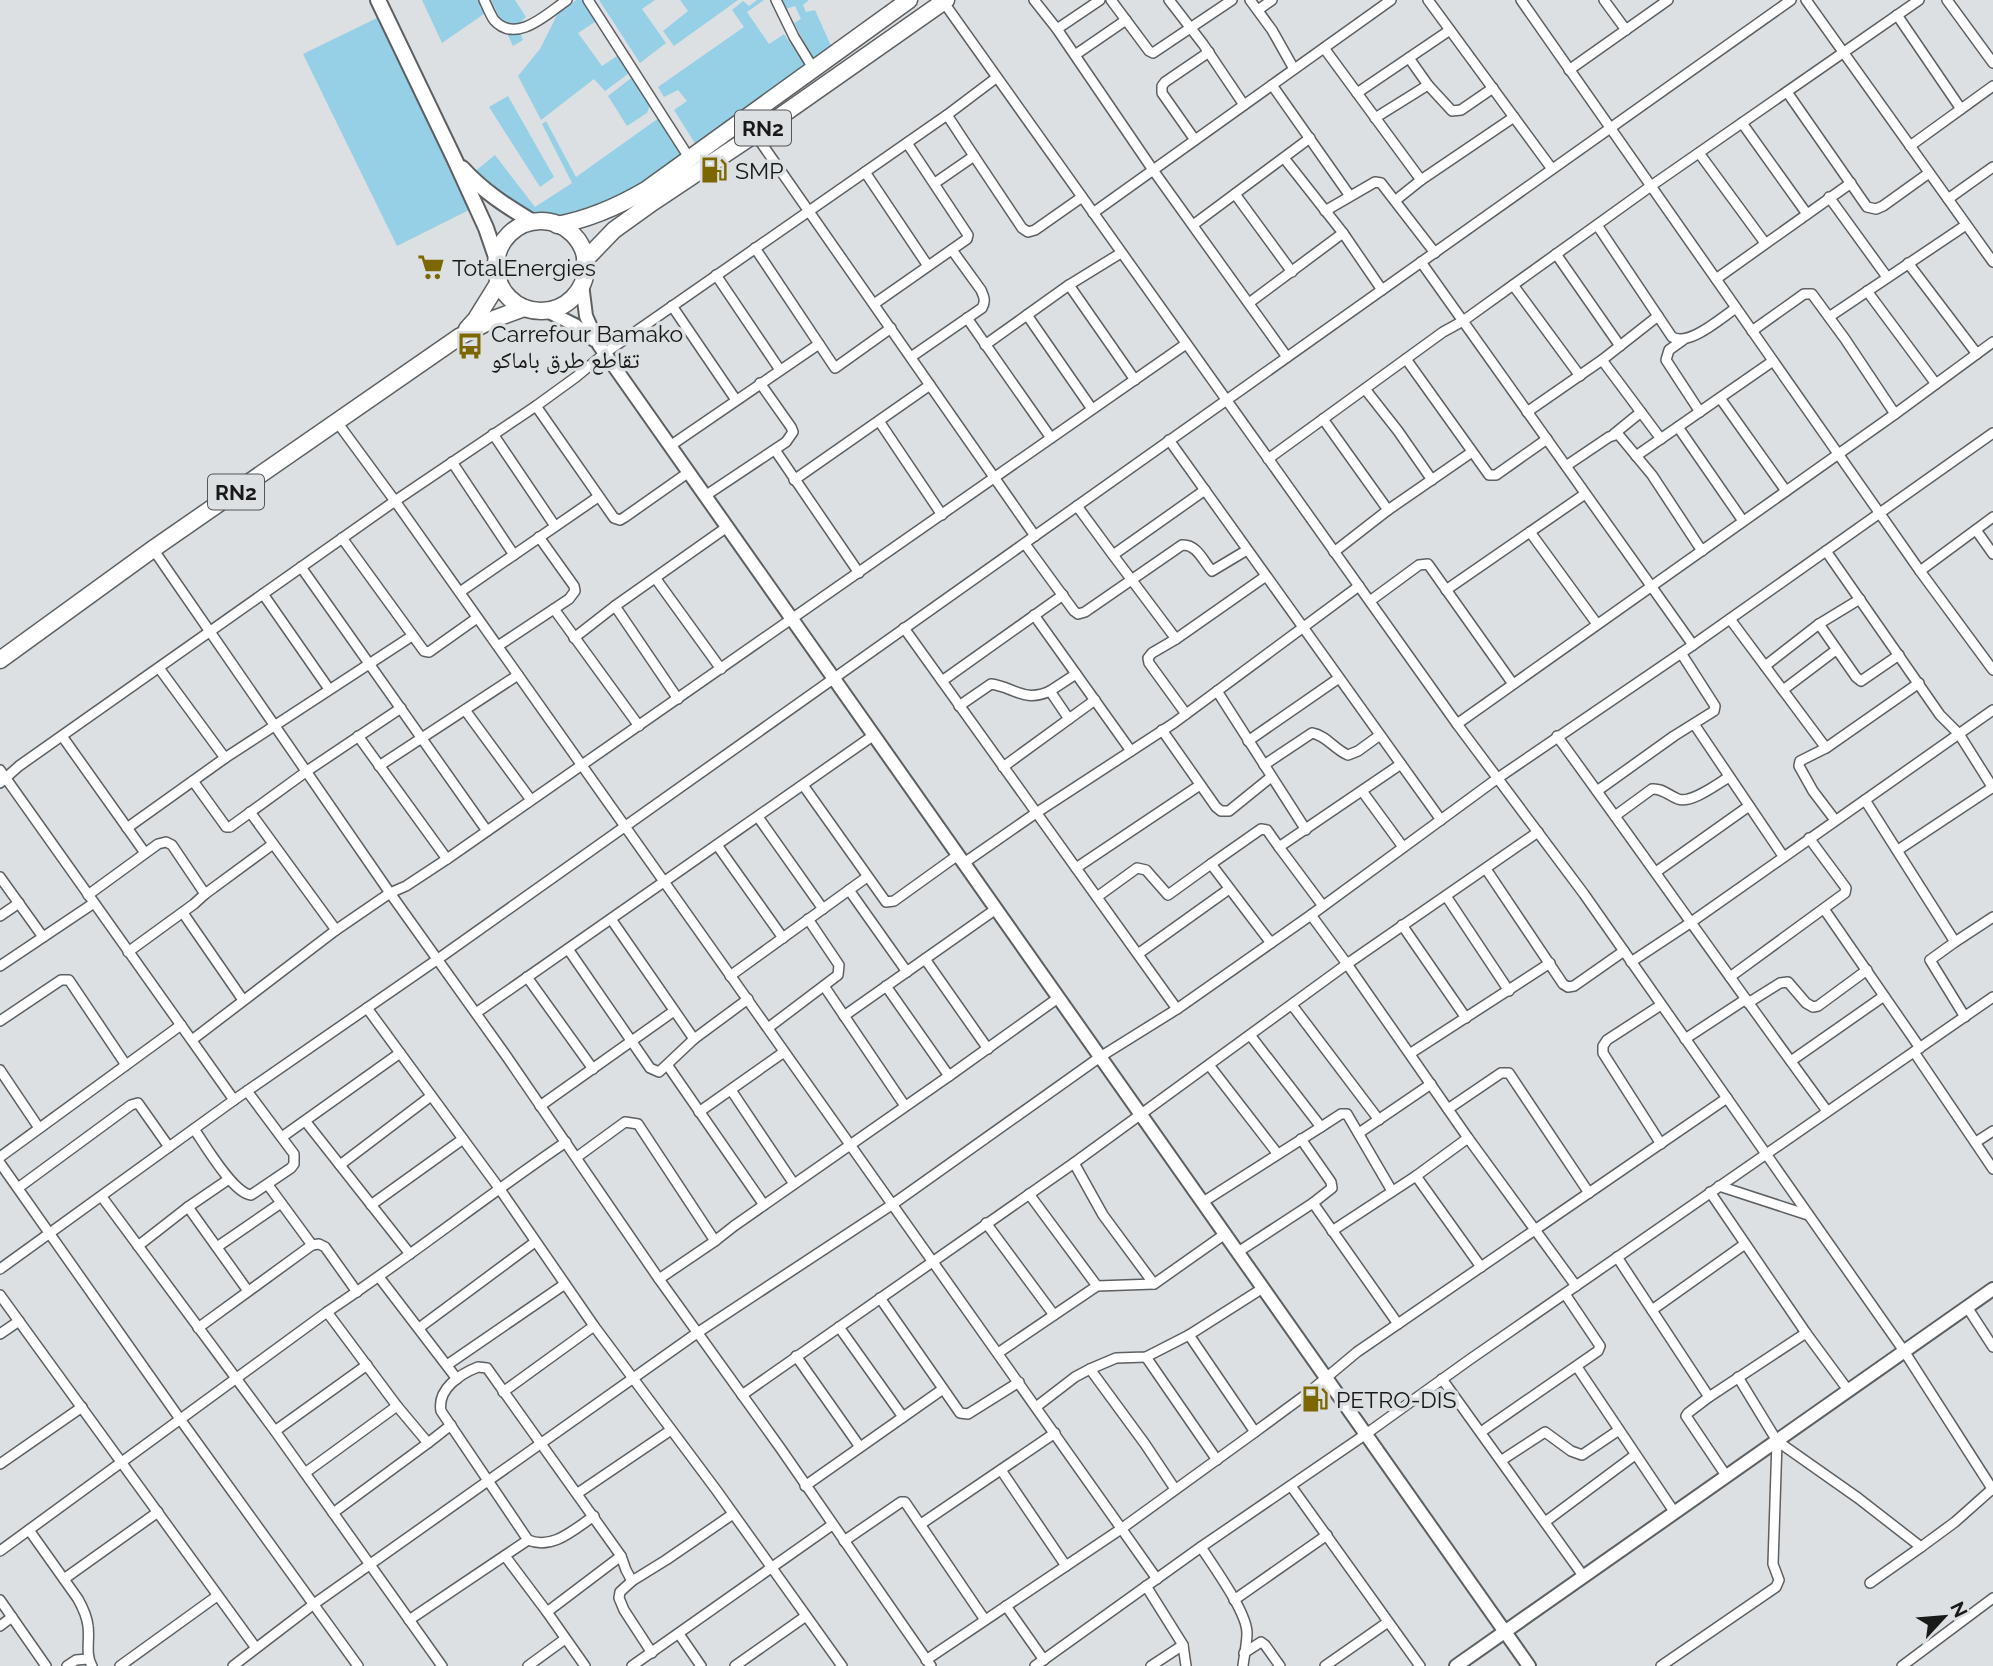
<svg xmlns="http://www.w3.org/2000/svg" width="1993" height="1666" font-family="Raleway,'Noto Naskh Arabic',sans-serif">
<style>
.green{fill:#96d0e6}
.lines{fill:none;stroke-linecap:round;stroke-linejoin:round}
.street-casing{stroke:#5d6062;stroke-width:12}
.secondary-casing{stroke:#5d6062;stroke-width:16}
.primary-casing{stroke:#5d6062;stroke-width:18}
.highway-casing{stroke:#5d6062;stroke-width:19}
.street{stroke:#fff;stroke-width:9}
.secondary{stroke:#fff;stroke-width:12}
.primary{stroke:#fff;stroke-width:14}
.highway{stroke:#fff;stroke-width:16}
.labels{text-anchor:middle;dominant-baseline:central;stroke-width:7;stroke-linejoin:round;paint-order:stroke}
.shield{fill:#dde0e2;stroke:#535556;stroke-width:2}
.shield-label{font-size:21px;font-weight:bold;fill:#181a1a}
.poi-label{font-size:23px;fill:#181a1a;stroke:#dde0e2;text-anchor:start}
</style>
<rect width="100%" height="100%" fill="#dde0e2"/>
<g class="green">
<polygon points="422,0 482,0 487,12 442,43"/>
<polygon points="491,0 515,0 526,17 517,25 523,40 513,46"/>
<polygon points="576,0 585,0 598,20 578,33 602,66 620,54 632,71 605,91 594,79 541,120 518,76 540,49 557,15"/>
<polygon points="599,0 655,0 642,9 666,43 640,63"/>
<polygon points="680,0 738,0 674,46 663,31 688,11"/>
<polygon points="757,0 764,0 747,12 769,44 784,34 806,67 696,145 674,110 687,101 678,90 664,97 658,87 744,27 732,10 743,1 749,6"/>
<polygon points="782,0 809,0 803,5 806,12 815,10 832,48 813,58 794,23 801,19 795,6 786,9"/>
<polygon points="379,17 471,209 397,246 303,54"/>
<polygon points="635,75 652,100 647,113 627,126 608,96"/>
<polygon points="508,96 554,177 540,187 489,107"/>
<polygon points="663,115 687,154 600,207 559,219 532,215 474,172 495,155 535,207 572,183 542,124 546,121 576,177"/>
</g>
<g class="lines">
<g class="street-casing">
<g id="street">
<path d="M484 0C487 6 490 14 494 20 516 45 548 13 567 0"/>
<polyline points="588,0 690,159"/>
<polyline points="776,0 794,37 813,68"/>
<polyline points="942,0 1457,724 1584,894 1904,1351 1993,1490"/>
<polyline points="1034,0 1057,29"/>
<polyline points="1100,0 1057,29 1153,170 1287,357"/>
<polyline points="1111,0 1149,51 1153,53 1232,0"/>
<polyline points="1169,0 1203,44 1244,105"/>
<polyline points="1250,0 1272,30 1294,69"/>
<polyline points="1428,0 1552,169"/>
<polyline points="1521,0 1920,571 1993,670"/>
<polyline points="1604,0 1626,30"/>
<polyline points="1806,0 1993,262"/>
<polyline points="1947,0 1993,63"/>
<polyline points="1258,10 1272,0"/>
<polyline points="1897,15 1961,109"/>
<polyline points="1324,48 1421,180"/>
<polyline points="1075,55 1126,20"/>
<polyline points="1409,58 1428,85 1452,111 1461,110 1493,88"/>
<polyline points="1569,70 1668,0"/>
<polyline points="1272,85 1350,196"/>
<polyline points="1787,92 1867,207 1876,209 1883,206 1929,173"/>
<polyline points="1357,93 1450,30"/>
<polyline points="947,115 974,156"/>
<polyline points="1375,118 1428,85"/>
<polyline points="1742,123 1807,214"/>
<polyline points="755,134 1035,536"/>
<polyline points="1195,140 1162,93 1162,86 1165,82 1209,52"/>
<polyline points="1910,146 1993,86"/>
<polyline points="1699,153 1765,243"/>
<polyline points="1284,158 1343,233 1382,290"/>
<polyline points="865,172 928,266"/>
<polyline points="935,183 974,156 1022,228 1028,232 1035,230 1082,197"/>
<polyline points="1235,194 1292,272"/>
<polyline points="1829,197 1887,277"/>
<polyline points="1948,199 1993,167"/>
<polyline points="1396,200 1421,180 1514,117"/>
<polyline points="1325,211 1375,182 1381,183 1435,253"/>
<polyline points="1093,213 1391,0"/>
<polyline points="1193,225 1310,138"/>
<path d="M1597 225 1672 337C1689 347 1722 317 1736 308"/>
<polyline points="755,248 819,344"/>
<polyline points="1556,254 1620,346"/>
<polyline points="1421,262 1693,645"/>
<polyline points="1908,263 1977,354"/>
<polyline points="716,275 780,370"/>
<polyline points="1716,279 1851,183"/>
<polyline points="1069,285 1135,380"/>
<polyline points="1513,285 1580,376"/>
<polyline points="1867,291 1936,384"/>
<polyline points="1249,303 1343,233"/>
<polyline points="874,304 967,239 968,235 907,143"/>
<polyline points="672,306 736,400"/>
<polyline points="1829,317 1966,225"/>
<polyline points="967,318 1051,438"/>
<polyline points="1752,331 1804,294 1812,294 1845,339 1895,414"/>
<polyline points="1683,340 1669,350 1666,360 1700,412"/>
<polyline points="985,345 1027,315"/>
<path d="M911 357 982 308C986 301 984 297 981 290L952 250"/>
<polyline points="1406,359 1489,475 1496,475 1547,439"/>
<polyline points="1602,360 1661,439"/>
<polyline points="1365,389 1398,431 1432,480"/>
<polyline points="1720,398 1786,491"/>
<polyline points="536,406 614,518 620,520 625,517 689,472"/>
<polyline points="1092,409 1027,315 1069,285 1121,253"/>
<polyline points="1527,412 1602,360 1658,316"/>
<polyline points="1323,419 1388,510"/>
<polyline points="879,421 942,515"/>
<polyline points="337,422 395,501 1157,1579"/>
<polyline points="1678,427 1743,521"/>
<polyline points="493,434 555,526"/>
<polyline points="1614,434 1641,412"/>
<polyline points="1169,440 1441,820"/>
<polyline points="670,446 819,344 835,368 891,328"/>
<polyline points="775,450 859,573"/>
<polyline points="1636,456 1773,361"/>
<polyline points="1268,459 1443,332 1463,321 1651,186 1919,0"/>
<polyline points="452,462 514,555"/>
<polyline points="1566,466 1609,437 1618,434 1652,475 1702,551"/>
<polyline points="794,480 930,385"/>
<polyline points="705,496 786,442 793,432 791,427 760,383"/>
<polyline points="1077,506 1113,555 1205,490"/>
<polyline points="1976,530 1993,554"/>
<polyline points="1530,532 1597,624"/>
<polyline points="342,538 424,651 429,652 477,618"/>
<path d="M1025 544 1074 611 1078 614 1085 612 1182 545C1197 544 1203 561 1212 571L1247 550"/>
<polyline points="153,549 390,893 507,1057 659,1279 781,1449 931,1666"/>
<polyline points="1826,551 1940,715 1959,734 1993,788"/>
<polyline points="1334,552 1388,510 1472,452"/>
<polyline points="1113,555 1176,639 1266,576"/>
<polyline points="301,567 487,831"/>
<polyline points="1920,571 1993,517"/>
<polyline points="656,579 721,669"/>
<polyline points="1446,590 1585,494"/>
<polyline points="460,592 598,497"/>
<polyline points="263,594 329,689"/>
<polyline points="1370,601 1419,565 1428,564 1513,684"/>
<polyline points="615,606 678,699"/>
<polyline points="554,609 639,726"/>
<polyline points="1034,615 1131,751"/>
<polyline points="1730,619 1826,748"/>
<polyline points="1819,624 1856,677 1861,681 1899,655"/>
<polyline points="904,628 1177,1009"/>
<polyline points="574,638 615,606 727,527"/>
<polyline points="1176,639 1152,653 1148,658 1149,663 1186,714"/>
<polyline points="498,646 569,599 575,591 574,586 539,537"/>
<polyline points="1765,666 1819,624 1860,599"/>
<polyline points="159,668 225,758"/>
<polyline points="942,681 1063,595"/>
<polyline points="1783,690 1836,650"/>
<polyline points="1217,691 1306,830"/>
<path d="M959 706 991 684C1014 687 1024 703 1050 691"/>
<polyline points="465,710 531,800"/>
<polyline points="1069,719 1050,691 1076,674"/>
<polyline points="1457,724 1895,414 1993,342"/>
<polyline points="1694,724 1783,856"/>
<polyline points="1162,730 1216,807 1221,811 1229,811 1271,777"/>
<polyline points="62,736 145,853"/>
<polyline points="358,736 447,859"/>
<path d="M1557 736C1648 861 1736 987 1827 1111"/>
<polyline points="1248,741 1339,678"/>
<path d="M1264 765 1312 733C1326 735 1335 750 1348 755L1358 751 1380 735"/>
<polyline points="379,766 518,675"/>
<polyline points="1003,767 1095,700"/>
<polyline points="0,770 234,1100"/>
<polyline points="193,781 224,824 226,827 230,827 307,771 401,708"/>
<polyline points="0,783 19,766 395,501 536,406 576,377 605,353 947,115 996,78"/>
<polyline points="803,785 886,902 894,901 958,855"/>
<polyline points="1362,791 1403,847"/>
<polyline points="1597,791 1674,736 1714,711 1715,706 1681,653"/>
<polyline points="1865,800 1955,942 1993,917"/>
<polyline points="250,812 336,930"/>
<path d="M1615 816 1652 789C1662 788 1668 795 1678 799 1691 804 1717 784 1729 777"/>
<polyline points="758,817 823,909"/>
<polyline points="1835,820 1813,791 1799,766 1800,761 1826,748 1919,683"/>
<polyline points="127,828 225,758 412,636"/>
<polyline points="717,845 783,938"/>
<polyline points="1898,850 1993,787"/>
<polyline points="964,863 1036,813 1174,723 1359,586"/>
<polyline points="1076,868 1200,785"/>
<polyline points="1486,869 1563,984 1568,987 1574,986 1624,951"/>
<polyline points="1656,872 1749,806"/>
<polyline points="0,877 43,937"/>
<polyline points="849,890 907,972"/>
<polyline points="205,894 273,844"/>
<polyline points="88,895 158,844 166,842 172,845 205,894 194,904 128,952"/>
<polyline points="1446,896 1509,991"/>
<polyline points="1097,897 1137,868 1146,870 1168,895 1211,864"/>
<polyline points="1323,906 1279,847 1401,764"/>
<polyline points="1824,909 1920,1048"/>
<polyline points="183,913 243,1000"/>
<polyline points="1311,915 1347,964 1468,1138 1576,1286"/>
<polyline points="0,916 19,903"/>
<polyline points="611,919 694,1039"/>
<polyline points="1402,925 1466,1018"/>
<polyline points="1955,942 1930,960 1965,1017"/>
<polyline points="1271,943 1211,864 1261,829 1267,830 1279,847"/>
<polyline points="568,949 650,1068 659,1072 694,1039 748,999"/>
<polyline points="1138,954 1229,889"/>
<polyline points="925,959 988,1049"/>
<polyline points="1631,962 1690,923 1993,710"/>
<polyline points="0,966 94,903"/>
<polyline points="730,976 867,877"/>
<polyline points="527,977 593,1069"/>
<polyline points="1730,977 1845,893 1846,888 1809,838"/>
<polyline points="824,986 905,1106"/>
<polyline points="886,986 949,1076 1058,998"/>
<polyline points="1748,1003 1780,983 1788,982 1806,1003 1813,1007 1818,1006 1867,970"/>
<polyline points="1292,1005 1379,1120"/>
<polyline points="367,1008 499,1188 594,1326 717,1491 842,1666"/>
<polyline points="476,1013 874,735"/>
<polyline points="844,1016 996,909"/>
<polyline points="0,1021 61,980 69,980 126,1065"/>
<polyline points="768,1028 838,975 839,965 808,919"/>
<polyline points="1250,1035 1321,1127 1341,1114 1347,1114 1392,1191"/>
<polyline points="1685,1039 1746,999"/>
<polyline points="192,1040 336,930 390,893 406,886 447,859 1186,344"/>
<polyline points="1914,1052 1993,1169"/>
<polyline points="1411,1053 1550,963"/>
<polyline points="1791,1061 1884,996"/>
<polyline points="1209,1065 1277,1153"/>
<polyline points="668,1066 764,1205"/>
<polyline points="0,1070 39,1128"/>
<polyline points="731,1090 794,1184"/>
<polyline points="540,1106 674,1011"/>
<polyline points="1448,1109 1501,1073 1509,1073 1589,1193"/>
<polyline points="699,1112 784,1052"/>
<polyline points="306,1122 410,1254"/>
<path d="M194 1129C205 1145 233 1193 251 1195L291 1168 294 1164V1154L247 1091"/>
<polyline points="1359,1133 1431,1084"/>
<polyline points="282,1137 400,1053"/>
<polyline points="1976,1142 1993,1131"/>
<polyline points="1661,1144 1603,1053 1603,1046 1607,1040 1661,1005"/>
<polyline points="0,1157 181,1025"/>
<polyline points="577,1157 625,1122 638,1124 715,1241"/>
<polyline points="0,1163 180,1419 358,1666"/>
<polyline points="1074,1163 1103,1215 1154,1284"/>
<polyline points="340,1165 431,1096"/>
<polyline points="1416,1176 1481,1267"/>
<polyline points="268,1185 312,1245"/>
<polyline points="1719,1186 1808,1215"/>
<polyline points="18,1188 131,1105 138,1103 169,1147"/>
<polyline points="1710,1192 1806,1333 1848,1390"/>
<polyline points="1029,1194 1097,1286"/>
<polyline points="102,1197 275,1431 442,1666"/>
<polyline points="1203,1202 1321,1127"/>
<polyline points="1313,1203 1398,1324"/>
<polyline points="371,1205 463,1139"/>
<polyline points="188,1207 248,1291"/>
<polyline points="986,1223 1054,1315"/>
<polyline points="1332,1231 1416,1176 1468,1138"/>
<polyline points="138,1246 188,1207 229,1179"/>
<polyline points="217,1247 281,1203"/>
<polyline points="1238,1252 1313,1203 1332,1188 1331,1182 1301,1139"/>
<polyline points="1617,1257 1709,1397 1688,1413 1686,1416 1727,1477"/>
<polyline points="0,1269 234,1100 438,959 1791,0"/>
<polyline points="379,1277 457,1379"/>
<polyline points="659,1279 715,1241 734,1226 949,1076"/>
<polyline points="0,1295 256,1648"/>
<polyline points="880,1298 960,1413 968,1414 1019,1382"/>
<polyline points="1967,1307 1993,1347"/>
<polyline points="1652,1310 1745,1244"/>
<polyline points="327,1312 397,1406 428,1443 333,1513"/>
<polyline points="839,1327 903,1417"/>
<polyline points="198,1328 312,1245 319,1244 325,1247 357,1292"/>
<polyline points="419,1328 535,1242"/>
<polyline points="0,1334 19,1321"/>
<polyline points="998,1353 1097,1286 1154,1284 1225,1234"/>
<polyline points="796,1356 860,1447"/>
<polyline points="1146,1357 1217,1460"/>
<polyline points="447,1365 565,1284"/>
<polyline points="1577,1367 1675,1513"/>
<polyline points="1090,1369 1145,1444 1175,1489"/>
<polyline points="1738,1377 1777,1441 1858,1498 1921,1547 1955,1522 1992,1489"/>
<polyline points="1442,1379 1584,1577"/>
<polyline points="503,1392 594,1326"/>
<polyline points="742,1395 1074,1163 1347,964 1538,832"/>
<polyline points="1709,1397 1806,1333"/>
<polyline points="1036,1407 1075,1377 1090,1369 1116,1358 1146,1357 1189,1335"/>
<polyline points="275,1431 367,1365"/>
<polyline points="1255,1432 1189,1335 1263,1288"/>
<polyline points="1481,1432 1598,1351 1600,1346 1598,1343 1565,1294"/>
<polyline points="428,1443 451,1425"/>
<polyline points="1502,1460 1545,1432 1571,1451 1582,1455 1619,1430"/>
<polyline points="0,1464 82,1407"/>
<polyline points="1001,1470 1066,1566"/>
<polyline points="305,1473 397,1406"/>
<polyline points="805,1486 943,1389"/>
<polyline points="1291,1486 1420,1666"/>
<polyline points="578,1493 671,1430"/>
<polyline points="1545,1522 1635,1455"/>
<polyline points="921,1524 1055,1433"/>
<path d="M29 1530 78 1599C83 1608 87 1617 88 1626 90 1640 85 1654 92 1666"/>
<path d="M528 1540C553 1550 573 1530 594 1516"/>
<polyline points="844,1541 901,1502 905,1502 985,1620"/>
<path d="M1201 1547C1213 1566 1247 1612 1247 1633 1247 1644 1244 1656 1243 1666"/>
<path d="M0 1551 327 1312C408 1258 485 1197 566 1142"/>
<polyline points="505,1556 547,1612 585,1666"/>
<polyline points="64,1579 158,1512"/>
<polyline points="1870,1583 1921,1547"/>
<polyline points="1146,1586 1183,1645 1186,1666"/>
<polyline points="0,1600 46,1666"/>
<polyline points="1234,1600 1327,1535"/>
<polyline points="1006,1606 1044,1660"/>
<polyline points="547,1612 621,1556"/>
<path d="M409 1620 528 1540 441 1411C437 1389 460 1374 478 1367L487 1368 621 1556 626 1570 632 1581"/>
<polyline points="0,1626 12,1617"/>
<polyline points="679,1634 701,1666"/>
<polyline points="652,1653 624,1610 619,1598 620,1592 632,1581 666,1560 733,1514"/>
<polyline points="1244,1653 1261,1642 1265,1645 1280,1666"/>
<polyline points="926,1660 1121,1529 1255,1432 1308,1393 1357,1352 1727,1098"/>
<polyline points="67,1666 76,1660 88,1659"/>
<polyline points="120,1666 217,1596"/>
<polyline points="233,1666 314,1604 697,1333 893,1204 1100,1057 1177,1009 1311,915 1498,778 1693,645 1993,433"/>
<polyline points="528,1666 565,1639"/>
<polyline points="632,1666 832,1525"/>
<polyline points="735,1666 806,1616"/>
<polyline points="1035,1666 1201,1547 1366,1434 1469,1360 1993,997"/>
<polyline points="1151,1666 1183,1645"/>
<polyline points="1325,1666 1388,1622"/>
<polyline points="1661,1666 1776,1587 1779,1580 1773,1564 1777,1441"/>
<polyline points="1902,1666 1993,1598"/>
</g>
</g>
<g class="secondary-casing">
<g id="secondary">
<polyline points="582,284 586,316 599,345 1529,1666"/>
<polyline points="547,311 575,325 594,340"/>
<polyline points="1456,1666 1993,1289"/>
</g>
</g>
<g class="primary-casing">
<g id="primary">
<polyline points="378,0 454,158 486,228 497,260"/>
<path d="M462 168C483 191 506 206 533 222"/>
</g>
</g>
<g class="highway-casing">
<g id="highway">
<circle cx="541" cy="266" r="45"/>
<path d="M557 225C590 219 617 207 646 190L909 0"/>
<polyline points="585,260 614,230 653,202 755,134 946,0"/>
<polyline points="467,329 476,319 499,282"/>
<polyline points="0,660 153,549 459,337 494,319 524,308"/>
</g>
</g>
<use href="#street" class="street"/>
<use href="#secondary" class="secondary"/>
<use href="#primary" class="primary"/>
<use href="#highway" class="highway"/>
</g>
<defs>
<g id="fuel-bare" transform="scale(2.1)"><path d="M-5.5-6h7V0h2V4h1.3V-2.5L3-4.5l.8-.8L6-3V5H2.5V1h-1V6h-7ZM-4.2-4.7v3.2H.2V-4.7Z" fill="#7d6800" stroke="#dde0e2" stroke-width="2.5" paint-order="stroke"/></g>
<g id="supermarket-bare" transform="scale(2.1)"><path d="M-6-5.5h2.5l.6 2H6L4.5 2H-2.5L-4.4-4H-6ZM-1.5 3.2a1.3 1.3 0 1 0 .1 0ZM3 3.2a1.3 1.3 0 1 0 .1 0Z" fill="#7d6800" stroke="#dde0e2" stroke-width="2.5" paint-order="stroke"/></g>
<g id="bus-bare" transform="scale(2.1)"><path d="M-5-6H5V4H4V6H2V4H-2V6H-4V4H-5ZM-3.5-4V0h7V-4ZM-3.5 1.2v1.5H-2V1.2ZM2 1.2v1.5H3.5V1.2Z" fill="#7d6800" stroke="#dde0e2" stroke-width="2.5" paint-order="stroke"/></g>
</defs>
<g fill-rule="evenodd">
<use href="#fuel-bare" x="714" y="170"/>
<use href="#supermarket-bare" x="431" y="267"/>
<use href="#bus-bare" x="470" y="346"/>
<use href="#fuel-bare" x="1315" y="1399"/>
</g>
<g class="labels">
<g class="shield">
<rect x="735" y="110.5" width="56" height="35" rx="5"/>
<rect x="208" y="474.5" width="56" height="35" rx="5"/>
</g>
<g class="shield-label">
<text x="763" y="128">RN2</text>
<text x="236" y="492">RN2</text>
</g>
<g class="poi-label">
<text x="735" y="170">SMP</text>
<text x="452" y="267">TotalEnergies</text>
<text x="491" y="333">Carrefour Bamako<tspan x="491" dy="26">تقاطع طرق باماكو</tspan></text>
<text x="1336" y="1399">PETRO-DIS</text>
</g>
</g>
<g transform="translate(1944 1617) rotate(64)" stroke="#dde0e2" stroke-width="5" paint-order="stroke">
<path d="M0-5L12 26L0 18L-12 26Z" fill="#181a1a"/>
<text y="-10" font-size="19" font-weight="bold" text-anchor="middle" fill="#181a1a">N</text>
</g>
</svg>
